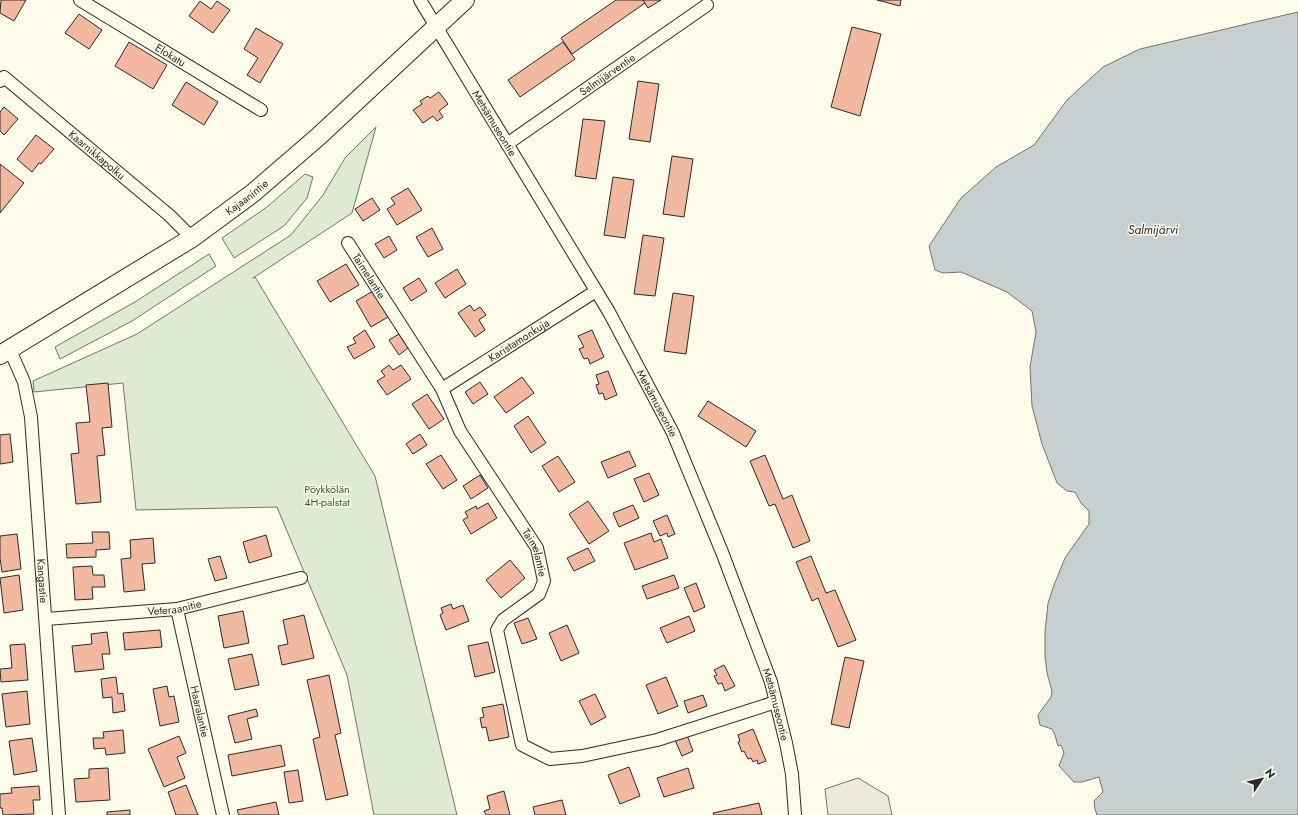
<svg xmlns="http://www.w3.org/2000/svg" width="1298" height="815" font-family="Jost,sans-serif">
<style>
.green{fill:#deebd1;stroke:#74746e}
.parking{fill:#eceadb;stroke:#74746e}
.water{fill:#c7d0d0;stroke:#74746e}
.building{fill:#f2b8a0;stroke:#2b2b2b}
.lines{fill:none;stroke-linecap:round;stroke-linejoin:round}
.minor-casing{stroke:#2b2b2b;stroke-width:14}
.primary-casing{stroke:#2b2b2b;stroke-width:20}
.minor{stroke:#fdfbea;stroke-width:12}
.primary{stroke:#fdfbea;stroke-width:18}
.labels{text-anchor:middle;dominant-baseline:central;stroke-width:3;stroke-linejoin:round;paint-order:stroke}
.street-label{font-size:11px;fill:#2b2b2b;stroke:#fdfbea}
.park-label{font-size:11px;fill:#34623c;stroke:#fdfbea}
.water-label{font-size:12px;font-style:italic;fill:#2b2b2b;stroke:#fdfbea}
</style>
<rect width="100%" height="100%" fill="#fdfbea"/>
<g class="green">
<polygon points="376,127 352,213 253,278 255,277 375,476 457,815 374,815 347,675 277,507 136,510 123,383 34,392 33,381 137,334 291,235 323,195 345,158"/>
<polygon points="305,174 313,177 307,198 284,226 234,258 222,238 267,207"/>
<polygon points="209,254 216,266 132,321 60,359 55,347 135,302"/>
</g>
<polygon class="parking" points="858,778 888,796 892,815 828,815 825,789"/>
<polygon class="water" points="1298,12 1298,815 1097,815 1095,809 1094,801 1103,792 1099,777 1082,782 1074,782 1059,766 1064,753 1061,745 1058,746 1055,735 1052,729 1040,725 1038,715 1051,697 1052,691 1047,673 1045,656 1045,632 1048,603 1054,585 1065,558 1089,524 1089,511 1081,503 1075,492 1067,491 1057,483 1042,444 1032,406 1030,367 1036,332 1032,311 1007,292 961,272 943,273 935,270 929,246 961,198 996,167 1034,145 1067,100 1103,67 1140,49"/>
<g class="building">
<polygon points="1,0 26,0 14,21 0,13"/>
<polygon points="616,0 643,0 645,3 572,54 561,38"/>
<polygon points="643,0 661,0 648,8"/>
<polygon points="877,0 901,0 900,6"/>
<polygon points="200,1 211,9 217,1 230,10 213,33 189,16"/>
<polygon points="79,14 102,30 89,49 65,33"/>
<polygon points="852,27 881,34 860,116 831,107"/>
<polygon points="256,28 283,44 260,83 247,75 258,58 244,49"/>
<polygon points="129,42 167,65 153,89 115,66"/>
<polygon points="563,42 575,59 520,97 508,80"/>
<polygon points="638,81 659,84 650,142 629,139"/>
<polygon points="186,82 218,102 204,125 172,105"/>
<polygon points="439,92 448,104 439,111 443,117 437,121 433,116 423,123 413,110 422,104 420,101 428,96 430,98"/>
<polygon points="4,107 18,119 4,135 0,131 0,112"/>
<polygon points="583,119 605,121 596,179 575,176"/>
<polygon points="36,135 54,149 41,164 39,163 32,172 17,159"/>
<polygon points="672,156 693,159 684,217 663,214"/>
<polygon points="0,164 24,183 0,213"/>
<polygon points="613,177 634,180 625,238 604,235"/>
<polygon points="408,188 422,210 397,225 387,209 395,204 391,198"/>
<polygon points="372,198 380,210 363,221 355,209"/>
<polygon points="432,228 443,249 428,257 416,237"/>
<polygon points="643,235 664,238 655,296 634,294"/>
<polygon points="389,236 397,250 384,258 375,244"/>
<polygon points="346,264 359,285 330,302 317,281"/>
<polygon points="457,269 466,284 445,298 435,283"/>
<polygon points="419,278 427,291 411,301 403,288"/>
<polygon points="373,291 388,317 371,327 356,301"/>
<polygon points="673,293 694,296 686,354 664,351"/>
<polygon points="470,305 474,311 480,307 486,315 479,320 485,330 475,337 458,313"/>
<polygon points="365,330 375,347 354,359 347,347 356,343 353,338"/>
<polygon points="592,330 604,357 590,364 588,358 584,359 579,349 584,347 578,336"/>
<polygon points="399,334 408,348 399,355 389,340"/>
<polygon points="389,365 393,370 401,365 411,379 387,395 377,381 385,376 381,371"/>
<polygon points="608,371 617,395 605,400 603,393 599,394 596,385 599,384 596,375"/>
<polygon points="522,377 534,393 506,413 494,397"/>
<polygon points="480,382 488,394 473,404 465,392"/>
<polygon points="108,383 112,427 102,428 105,455 97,456 101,502 76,504 71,454 79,453 76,423 90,422 86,385"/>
<polygon points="427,394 444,419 429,429 412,404"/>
<polygon points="708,401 756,431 746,447 698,416"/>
<polygon points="528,416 546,443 531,453 514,426"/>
<polygon points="10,434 13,462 0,464 0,435"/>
<polygon points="420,434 427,445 413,454 406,444"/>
<polygon points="629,451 636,466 608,478 601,462"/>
<polygon points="441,455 457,480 443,489 426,464"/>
<polygon points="765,455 783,499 792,495 810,541 793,548 775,504 769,506 750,461"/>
<polygon points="558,456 575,482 559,492 542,466"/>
<polygon points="649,473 659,495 644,502 634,479"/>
<polygon points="480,475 488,488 471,499 463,486"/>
<polygon points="588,501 609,531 589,544 569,514"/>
<polygon points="488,503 497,518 471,534 463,520 468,517 465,512 476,506 477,509"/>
<polygon points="633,505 639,518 619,527 613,513"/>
<polygon points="667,515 675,534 668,537 667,533 660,536 653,521"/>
<polygon points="92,532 109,532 110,549 96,550 96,557 67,558 66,544 93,543"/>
<polygon points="651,533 654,542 661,539 668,558 635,570 624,543"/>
<polygon points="17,534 21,569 2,572 0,558 0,536"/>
<polygon points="266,535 272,556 249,563 243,542"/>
<polygon points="153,538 155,563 142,564 145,590 124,592 121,559 131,558 130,540"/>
<polygon points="588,548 595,561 574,571 567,558"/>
<polygon points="220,556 227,578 215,581 208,559"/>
<polygon points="811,556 826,593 835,590 856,640 838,647 818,598 812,601 796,562"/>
<polygon points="510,560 525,578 501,598 486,580"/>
<polygon points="92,566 93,575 104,575 105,587 92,587 93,599 75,600 73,567"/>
<polygon points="19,575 23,610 4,613 0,578"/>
<polygon points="674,575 679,588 647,599 642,586"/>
<polygon points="696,583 705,607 694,612 684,588"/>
<polygon points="451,604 453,609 463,605 469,621 446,630 440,615 443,613 441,608"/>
<polygon points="243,611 249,643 224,648 218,616"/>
<polygon points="304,615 314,658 282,665 278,646 288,644 283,620"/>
<polygon points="689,616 695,631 667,643 660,628"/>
<polygon points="528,618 537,639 522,644 514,623"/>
<polygon points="567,625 579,653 561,661 549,633"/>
<polygon points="160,630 162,647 125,650 123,633"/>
<polygon points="107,632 110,654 102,654 104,669 75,672 72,646 92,644 91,634"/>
<polygon points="488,642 495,672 475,677 468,646"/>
<polygon points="25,644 28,680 1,682 0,669 12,668 10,645"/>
<polygon points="252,654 259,685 235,690 228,659"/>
<polygon points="845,657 864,661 849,728 831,724"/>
<polygon points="724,665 735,686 725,691 722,683 718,684 714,676 717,675 714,670"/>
<polygon points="329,675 341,733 335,735 348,795 326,800 313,739 320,737 307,680"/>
<polygon points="116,677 118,694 123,693 125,711 113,713 112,697 103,698 101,679"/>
<polygon points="666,677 678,706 658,714 646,685"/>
<polygon points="167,686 169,697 174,696 179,722 160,726 153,689"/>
<polygon points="27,691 30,724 6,727 2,694"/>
<polygon points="595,694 606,717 591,725 579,701"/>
<polygon points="703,695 707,706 688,713 684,701"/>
<polygon points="503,704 509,737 489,741 486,727 482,728 480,718 484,717 482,708"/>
<polygon points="256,709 258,716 247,719 252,739 235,743 228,716"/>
<polygon points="753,729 766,761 758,764 757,760 753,762 751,758 748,759 744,751 742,752 738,742 740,741 738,735"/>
<polygon points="123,730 125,753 106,755 105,748 94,749 93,738 104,738 103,732"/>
<polygon points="687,735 693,751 682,756 675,740"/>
<polygon points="179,736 186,753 177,757 185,778 164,787 148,749"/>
<polygon points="32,738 37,771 14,775 9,741"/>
<polygon points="281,745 285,766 232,776 228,755"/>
<polygon points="629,767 640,796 620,804 608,775"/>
<polygon points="108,768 110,800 76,802 74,779 89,778 89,769"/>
<polygon points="688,768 694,788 664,797 657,778"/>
<polygon points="298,770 303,801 289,803 284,772"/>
<polygon points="186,785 198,815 176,815 168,792"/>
<polygon points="39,786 40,800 33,800 34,814 3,815 2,808 0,808 0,794 12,793 11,788"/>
<polygon points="504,791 510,815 486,815 484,811 490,809 487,796"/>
<polygon points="562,800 566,815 535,815 533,807"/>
<polygon points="276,802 279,815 239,815 237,810"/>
<polygon points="759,803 762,815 714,815 713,813"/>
<polygon points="130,810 130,815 107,815 107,812"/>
</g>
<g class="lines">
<g class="minor-casing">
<g id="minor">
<path id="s1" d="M80 0 261 110"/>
<path id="s2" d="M420 0 609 312 673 433 722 552 771 682 786 743 792 774 795 815"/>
<path id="s3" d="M0 81 4 77 169 215 192 238"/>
<path id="s4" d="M507 144 707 5"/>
<path id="s5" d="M348 243 442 389 460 431 537 548 544 581 539 594 503 620 497 630 522 745 550 759 582 756 657 740 776 702"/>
<path id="s6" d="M10 350 24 382 31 417 59 815"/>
<path id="s7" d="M442 389 596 291"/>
<path id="s8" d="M177 609 223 815"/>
<path id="s9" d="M46 619 177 609 301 578"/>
</g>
</g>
<g class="primary-casing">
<g id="primary">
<path id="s10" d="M0 355 192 238 253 193 319 136 465 0"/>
</g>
</g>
<use href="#minor" class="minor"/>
<use href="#primary" class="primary"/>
</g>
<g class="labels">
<g class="street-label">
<text stroke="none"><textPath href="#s1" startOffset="106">Elokatu</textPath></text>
<text stroke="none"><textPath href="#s4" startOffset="122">Salmijärventie</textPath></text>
<text stroke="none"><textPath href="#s2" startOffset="144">Metsämuseontie</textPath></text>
<text stroke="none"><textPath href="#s3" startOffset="127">Kaarnikkapolku</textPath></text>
<text stroke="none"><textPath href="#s10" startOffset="293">Kajaanintie</textPath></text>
<text stroke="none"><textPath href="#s5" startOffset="39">Taimelantie</textPath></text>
<text stroke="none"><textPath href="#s7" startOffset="91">Karistamonkuja</textPath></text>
<text stroke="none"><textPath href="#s2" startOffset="468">Metsämuseontie</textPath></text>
<text stroke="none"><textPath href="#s5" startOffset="363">Taimelantie</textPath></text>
<text stroke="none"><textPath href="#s6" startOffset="235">Kangastie</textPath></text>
<text stroke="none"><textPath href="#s9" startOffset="129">Veteraanitie</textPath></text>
<text stroke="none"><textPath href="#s2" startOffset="792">Metsämuseontie</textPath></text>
<text stroke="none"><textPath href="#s8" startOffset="105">Haaralantie</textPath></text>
</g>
<g class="park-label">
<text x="327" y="489">Pöykkölän<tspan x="327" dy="13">4H-palstat</tspan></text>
</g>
<g class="water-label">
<text x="1153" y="230">Salmijärvi</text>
</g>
</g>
<g transform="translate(1262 779) rotate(55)" stroke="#fdfbea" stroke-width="3" paint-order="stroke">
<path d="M0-3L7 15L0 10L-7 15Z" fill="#2b2b2b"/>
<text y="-6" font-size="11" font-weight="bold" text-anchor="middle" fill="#2b2b2b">N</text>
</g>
</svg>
